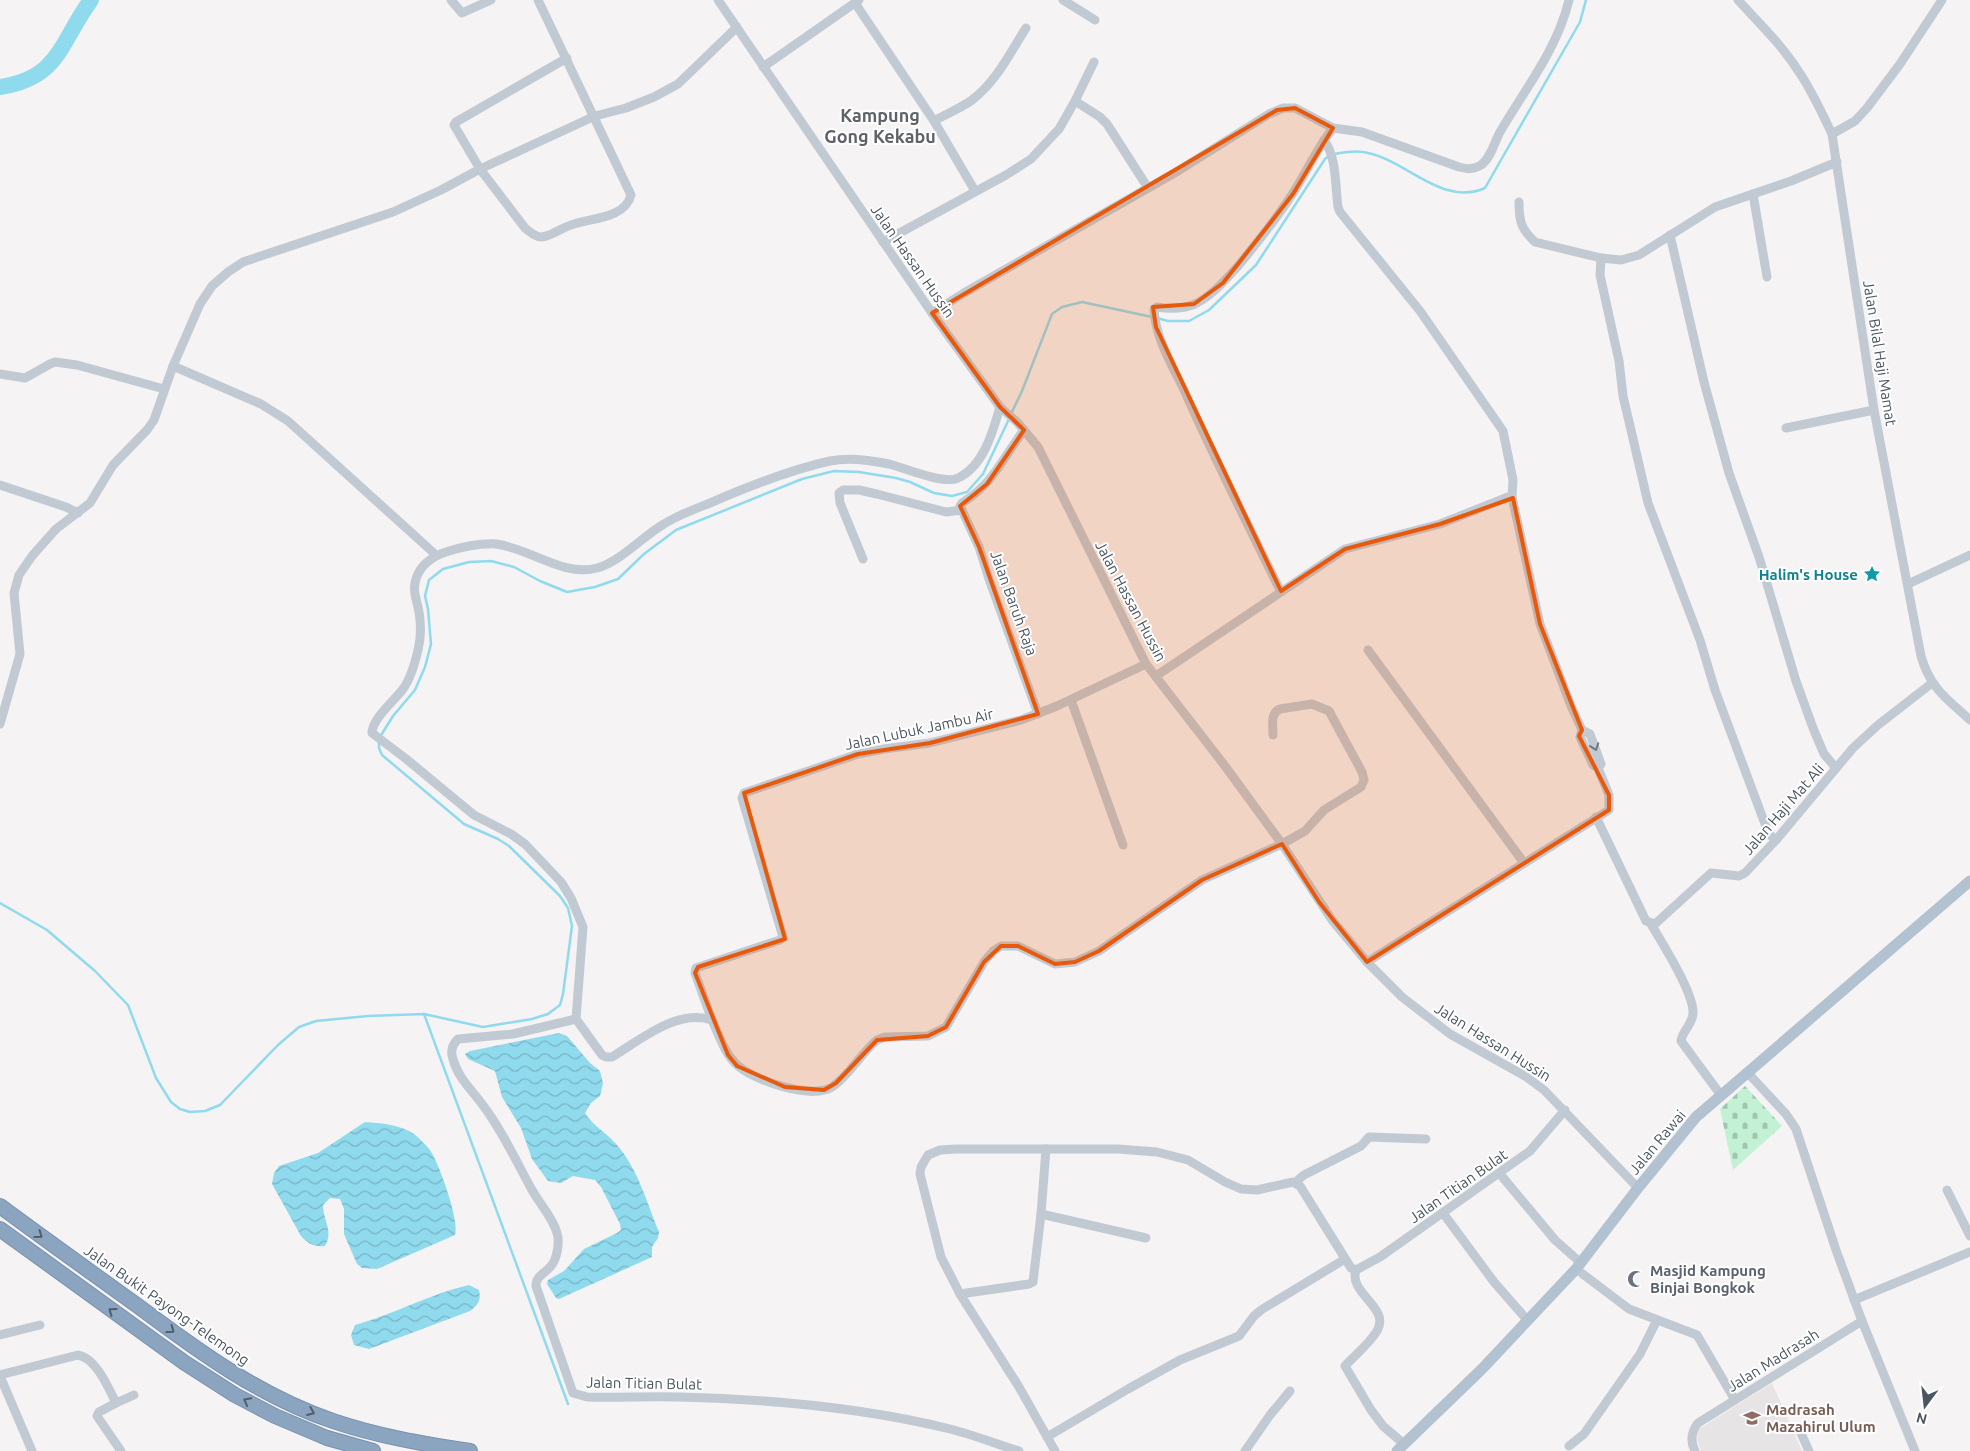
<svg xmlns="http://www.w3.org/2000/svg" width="1970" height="1451" font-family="Ubuntu,sans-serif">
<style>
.education{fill:#e6e4e5}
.cemetery{fill:url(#cemetery-stones)}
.water{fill:url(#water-waves)}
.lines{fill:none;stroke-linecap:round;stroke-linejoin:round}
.stream{stroke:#90daee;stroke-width:2.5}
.river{stroke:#90daee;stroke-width:16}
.highway-casing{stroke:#7690ad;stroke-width:16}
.minor{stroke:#c1cad2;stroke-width:9}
.major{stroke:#b3c2d1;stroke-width:11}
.highway{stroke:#8ba5c1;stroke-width:14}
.oneway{stroke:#6e7983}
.oneway2{stroke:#505e6b}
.marked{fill:#e8590c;fill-opacity:0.2;stroke:#e8590c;stroke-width:4;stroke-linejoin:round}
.labels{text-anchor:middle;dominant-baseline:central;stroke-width:4;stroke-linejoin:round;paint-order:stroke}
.street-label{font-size:15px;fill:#4a5661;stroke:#fff}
.culture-label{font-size:15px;font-weight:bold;fill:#0d838f;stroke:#fff;text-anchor:end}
.worship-label{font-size:15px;font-weight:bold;fill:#5b616d;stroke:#fff;text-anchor:start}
.education-label{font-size:15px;font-weight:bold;fill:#785e54;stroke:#fff;text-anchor:start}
.quarter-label{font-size:18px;font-weight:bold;fill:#5f6368;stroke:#fff}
</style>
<defs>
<pattern id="cemetery-stones" width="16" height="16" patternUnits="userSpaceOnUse" patternTransform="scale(1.25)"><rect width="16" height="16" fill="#c3f1d5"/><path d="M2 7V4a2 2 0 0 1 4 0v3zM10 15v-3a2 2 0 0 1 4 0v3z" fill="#a0c6b0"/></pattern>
<pattern id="water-waves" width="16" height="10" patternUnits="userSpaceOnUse" patternTransform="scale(1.25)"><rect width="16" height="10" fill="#90daee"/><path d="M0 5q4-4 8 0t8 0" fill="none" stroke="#78b4c4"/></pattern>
</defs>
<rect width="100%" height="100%" fill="#f5f3f3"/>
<polygon class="education" points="1772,1383 1802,1451 1701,1451 1697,1439 1698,1432 1702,1427"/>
<polygon class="cemetery" points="1745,1086 1782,1126 1733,1170 1720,1109"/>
<g class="water">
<path d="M559 1033 567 1036 590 1063 600 1071 603 1083 600 1096 591 1103 585 1113C593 1126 607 1133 617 1145 638 1169 647 1203 659 1232L658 1238 652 1247V1257L559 1299 556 1298 547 1284 548 1280 564 1271 584 1249 617 1233 621 1230 620 1224 601 1187 595 1180 573 1176 561 1183 548 1181 532 1159 521 1128 502 1097 495 1071 468 1059 465 1054 470 1051Z"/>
<path d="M365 1122C381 1123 401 1125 414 1134 419 1138 426 1145 430 1150 439 1163 460 1222 455 1235L377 1269 362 1268 357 1264 344 1234V1209L340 1199 330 1198 323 1205C323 1220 334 1232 325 1246 314 1247 308 1244 301 1236L272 1184 274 1173 279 1166 318 1153Z"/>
<path d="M469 1285 479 1290C481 1300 479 1304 470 1311L369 1349 354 1345 351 1335 355 1325C394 1314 430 1294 469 1285Z"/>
</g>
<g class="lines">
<g class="stream">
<path d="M1334 154C1344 152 1358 150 1368 153 1407 161 1443 207 1485 188L1580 22 1586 0"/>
<polyline points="1157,318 1168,321 1189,321 1209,310 1256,265 1325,159 1329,156"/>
<polyline points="1011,414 1022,391 1052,314 1062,307 1082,302 1152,317"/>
<polyline points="380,737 393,716 415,690 425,667 431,644 428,609 425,596 429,580 443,569 469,562 491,561 514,567 540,581 567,592 595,587 618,579 644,554 676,530 802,479 834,471 859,472 896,478 910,482 934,493 952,496 967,492 983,474 1009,419"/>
<polyline points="0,903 47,930 95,971 128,1005 156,1078 171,1102 180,1109 190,1112 205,1111 220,1105 278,1045 299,1027 316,1021 368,1016 424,1014 483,1027 532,1019 548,1014 560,1005 563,994 572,926 568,908 560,896 509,846 498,839 464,824 382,755 379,748 379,743"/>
<polyline points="424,1014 568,1404"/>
</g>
<path class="river" d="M0 87C60 78 60 42 91 0"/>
<g class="highway-casing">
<g id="highway">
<path d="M0 1206C46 1240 92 1273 138 1306 198 1351 261 1397 333 1421 377 1436 424 1444 470 1451"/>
<polyline points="0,1229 185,1363 235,1395 275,1416 327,1438 373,1451"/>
</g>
</g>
<g class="minor">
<polyline points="451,0 462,13 491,0"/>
<path d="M538 0 631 195C625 219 590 218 571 225 561 228 552 236 542 237 535 237 530 232 525 228L480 169 454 125 456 122 567 58"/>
<polyline points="718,0 932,313 1000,407 1017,422 1038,447 1146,664 1225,766 1282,844 1332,920 1367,962 1402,997 1450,1034 1525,1076 1544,1090 1638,1188"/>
<polyline points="1063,0 1095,20"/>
<path d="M1738 0C1759 23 1782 45 1799 72 1812 91 1822 113 1832 134L1874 410 1921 656C1930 688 1947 699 1970 720"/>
<polyline points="855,3 934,121 975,191"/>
<polyline points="763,67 859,0"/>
<polyline points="1075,101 1100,117 1107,124 1148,188"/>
<path d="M934 121C946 114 961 108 972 100 996 82 1010 53 1026 28"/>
<polyline points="1832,134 1855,121 1867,108 1900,64 1942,0"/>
<path d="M1324 140C1337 158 1335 185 1338 207L1340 212 1420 311 1503 431 1513 480 1512 497"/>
<polyline points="1753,194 1767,277"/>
<path d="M1519 202C1519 221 1521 229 1535 242L1601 258 1621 260 1639 255 1715 207 1791 181 1837 162"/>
<polyline points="1670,235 1704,382 1729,473 1759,557 1796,681 1813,728 1824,754 1836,768"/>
<polyline points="883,242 1006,175 1031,159 1059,129 1075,101 1094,62"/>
<polyline points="1601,258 1600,275 1619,361 1623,396 1648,503 1700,640 1715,690 1765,824 1770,835 1776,840"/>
<path d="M932 313 964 293 1178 171 1269 114 1283 108H1295L1333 128 1362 132 1459 167C1467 169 1473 170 1481 165 1491 158 1494 143 1500 132 1525 89 1557 50 1569 0"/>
<polyline points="173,366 261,404 288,421 436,555"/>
<polyline points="0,374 25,378 50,364 55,362 77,365 164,389"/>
<path d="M1000 407C993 431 984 466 958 478 945 485 904 468 889 464 870 460 848 457 830 461 789 470 749 486 710 503 695 509 678 515 664 524 643 536 620 562 597 568 562 577 530 548 496 544 478 543 462 547 446 552 433 556 420 565 416 579 412 591 417 600 419 612 421 624 421 638 418 650 415 663 411 678 403 689 394 701 372 719 372 733L405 758 474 815 511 834 525 844 561 882 571 898 583 927 576 1019 602 1055 606 1057H612C640 1040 678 1008 712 1020 719 1035 724 1052 736 1064 752 1080 811 1100 832 1087 849 1076 861 1053 877 1040L885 1037 928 1036 946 1027 984 962 993 951 1001 946H1018L1055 964 1075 962 1099 951 1202 880 1282 844 1305 831 1324 810 1361 787 1364 780 1362 772 1329 711 1312 704 1280 709C1270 713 1273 725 1273 735"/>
<polyline points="1786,428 1874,410"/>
<path d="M1024 430C1002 459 994 483 962 503L960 506 979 547 989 579 1038 714"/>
<polyline points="0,485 66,507 78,513"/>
<polyline points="863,559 840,503 839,493 843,490 859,490 877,494 946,512 962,510"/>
<polyline points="1908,584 1970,555"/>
<path d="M1281 592C1248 525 1214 458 1184 390 1172 365 1155 337 1154 309L1157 307C1169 309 1183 309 1195 304 1212 296 1225 280 1238 266 1257 243 1277 218 1293 193 1307 171 1317 148 1333 128"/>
<polyline points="1368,650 1524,863"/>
<polyline points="1156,676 1345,549 1440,524 1508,497 1512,497 1540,624 1571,706 1582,730 1590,734 1601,764 1598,768"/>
<polyline points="1071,700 1123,845"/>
<polyline points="0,724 20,654 14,593 19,575 32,556 56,529 90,503 113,465 147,430 154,420 173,366 200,304 212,286 228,272 243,262 393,212 441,190 480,169 595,116 626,108 654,97 678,84 737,27"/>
<polyline points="1596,817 1646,921 1655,924 1711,873 1739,876 1745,873 1776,840 1853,748 1878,725 1932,683"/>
<path d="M1651 924C1662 943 1694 993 1693 1013 1693 1024 1682 1031 1681 1041L1720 1094"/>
<polyline points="1367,962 1609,810 1609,795 1598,768 1593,765 1580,737 1582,730"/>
<path d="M576 1019 513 1034 458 1039C453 1044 450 1051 453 1059 458 1078 471 1089 482 1104 502 1130 516 1161 532 1190 540 1204 553 1218 557 1233 560 1242 557 1259 551 1266 545 1274 536 1275 536 1286L573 1393 587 1397C618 1398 648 1396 679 1397 766 1399 865 1408 950 1429 974 1435 996 1444 1019 1451"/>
<polyline points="712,1020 695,973 696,968 780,940 783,937 742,798 744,793 858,754 884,749 930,743 1021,720 1057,706 1146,664"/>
<polyline points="1747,1072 1786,1114 1796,1129 1836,1250 1862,1321 1915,1451"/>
<polyline points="1500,1174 1555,1240 1581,1263"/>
<polyline points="1296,1183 1299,1179 1304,1175 1361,1146 1369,1137 1426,1139"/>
<polyline points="1947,1190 1970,1236"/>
<polyline points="1443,1213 1494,1282 1528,1321"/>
<polyline points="1041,1214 1146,1238"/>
<polyline points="1576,1269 1629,1309 1697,1335 1735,1400"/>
<polyline points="1356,1270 1380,1257 1530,1151 1565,1110"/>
<path d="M1356 1270C1348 1294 1391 1307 1377 1331 1369 1344 1355 1355 1345 1366L1371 1410 1383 1426 1404 1444"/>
<polyline points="960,1294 1029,1284 1033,1282 1041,1214 1046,1149"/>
<polyline points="1854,1300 1970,1252"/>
<polyline points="0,1335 40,1325"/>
<path d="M0 1375 78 1355C96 1358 108 1387 116 1403L99 1412 97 1416 121 1451"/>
<polyline points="0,1376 32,1451"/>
<polyline points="116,1403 134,1395"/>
<polyline points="1800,1431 1809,1451"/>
<polyline points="1047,1437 1128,1389 1180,1360 1239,1336 1254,1316 1261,1310 1345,1259"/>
<polyline points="1569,1446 1584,1434 1640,1354 1657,1320"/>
<polyline points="1055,1451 1019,1387 960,1294 941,1257 920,1174 921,1167 928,1155 940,1150 956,1149 1118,1149 1157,1152 1188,1160 1225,1182 1241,1189 1257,1190 1293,1182 1300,1186 1351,1268 1356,1270"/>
<polyline points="1245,1451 1270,1415 1290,1391"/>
<path d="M1695 1451C1690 1441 1691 1432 1698 1423L1862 1321"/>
</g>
<polyline class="major" points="1397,1451 1482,1369 1576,1269 1638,1188 1696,1117 1970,881"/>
<use href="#highway" class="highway"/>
</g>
<defs><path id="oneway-chevron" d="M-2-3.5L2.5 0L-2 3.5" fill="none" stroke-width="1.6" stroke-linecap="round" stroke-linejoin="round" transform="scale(1.25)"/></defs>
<use class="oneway" href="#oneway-chevron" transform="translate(1595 747) rotate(70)"/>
<g class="oneway2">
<use href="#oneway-chevron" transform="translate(39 1235) rotate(36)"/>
<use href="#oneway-chevron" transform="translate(112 1311) rotate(-144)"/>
<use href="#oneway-chevron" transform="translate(171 1330) rotate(36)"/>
<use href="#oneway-chevron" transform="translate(247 1401) rotate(-152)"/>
<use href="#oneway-chevron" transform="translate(311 1412) rotate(23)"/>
</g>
<path class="marked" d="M1295 108 1333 128 1293 194 1223 283 1194 304 1153 307 1156 327 1281 591 1345 549 1440 524 1513 498 1540 624 1582 730 1579 736 1609 795V810L1367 962 1319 902 1282 844 1202 880 1099 951 1075 962 1055 964 1018 946H1001L984 962 946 1027 928 1036 877 1040 836 1083 824 1090 785 1087 737 1066 728 1055 695 973 698 967 785 939 744 793 858 754 930 743 1038 714 979 547 960 506 987 484 1024 430 1000 407 932 313 1277 110Z"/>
<defs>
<g id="sight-bare" transform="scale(1.35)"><path d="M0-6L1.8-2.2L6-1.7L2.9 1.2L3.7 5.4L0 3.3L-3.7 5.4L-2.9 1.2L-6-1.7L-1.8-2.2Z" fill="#0f9aa8" stroke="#fff" stroke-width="2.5" paint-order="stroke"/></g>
<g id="mosque-bare" transform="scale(1.35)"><path d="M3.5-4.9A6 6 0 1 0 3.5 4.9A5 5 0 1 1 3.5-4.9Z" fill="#6b7280" stroke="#fff" stroke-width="2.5" paint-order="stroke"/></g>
<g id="school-bare" transform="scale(1.35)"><path d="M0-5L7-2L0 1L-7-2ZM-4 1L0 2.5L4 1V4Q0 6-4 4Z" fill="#8d6e63" stroke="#fff" stroke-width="2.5" paint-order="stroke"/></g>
</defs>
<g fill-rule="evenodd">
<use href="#sight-bare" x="1872" y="574"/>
<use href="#mosque-bare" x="1636" y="1279"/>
<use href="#school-bare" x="1752" y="1418"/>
</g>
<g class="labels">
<g class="street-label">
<text transform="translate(913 261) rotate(55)">Jalan Hassan Hussin</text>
<text transform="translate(1880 353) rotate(81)">Jalan Bilal Haji Mamat</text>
<text transform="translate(1131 601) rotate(62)">Jalan Hassan Hussin</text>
<text transform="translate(1014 603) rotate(70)">Jalan Baruh Raja</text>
<text transform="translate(919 729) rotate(-12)">Jalan Lubuk Jambu Air</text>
<text transform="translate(1783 809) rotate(-49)">Jalan Haji Mat Ali</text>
<text transform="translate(1493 1042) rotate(32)">Jalan Hassan Hussin</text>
<text transform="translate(1657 1142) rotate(-50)">Jalan Rawai</text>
<text transform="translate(1458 1186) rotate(-35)">Jalan Titian Bulat</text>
<text transform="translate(167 1305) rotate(35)">Jalan Bukit Payong-Telemong</text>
<text transform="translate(1773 1360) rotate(-32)">Jalan Madrasah</text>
<text transform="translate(644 1383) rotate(1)">Jalan Titian Bulat</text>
</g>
<g class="culture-label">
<text x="1858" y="574">Halim's House</text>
</g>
<g class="worship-label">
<text x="1650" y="1270">Masjid Kampung<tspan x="1650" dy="17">Binjai Bongkok</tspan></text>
</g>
<g class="education-label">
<text x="1766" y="1409">Madrasah<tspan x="1766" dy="17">Mazahirul Ulum</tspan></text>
</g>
<g class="quarter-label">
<text x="880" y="115">Kampung<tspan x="880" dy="21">Gong Kekabu</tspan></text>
</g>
</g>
<g transform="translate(1925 1406) rotate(195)" stroke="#ffffff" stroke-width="4" paint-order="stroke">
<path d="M0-4L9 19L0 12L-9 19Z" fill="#4a5661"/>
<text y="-8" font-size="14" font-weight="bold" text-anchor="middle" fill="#4a5661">N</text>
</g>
</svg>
